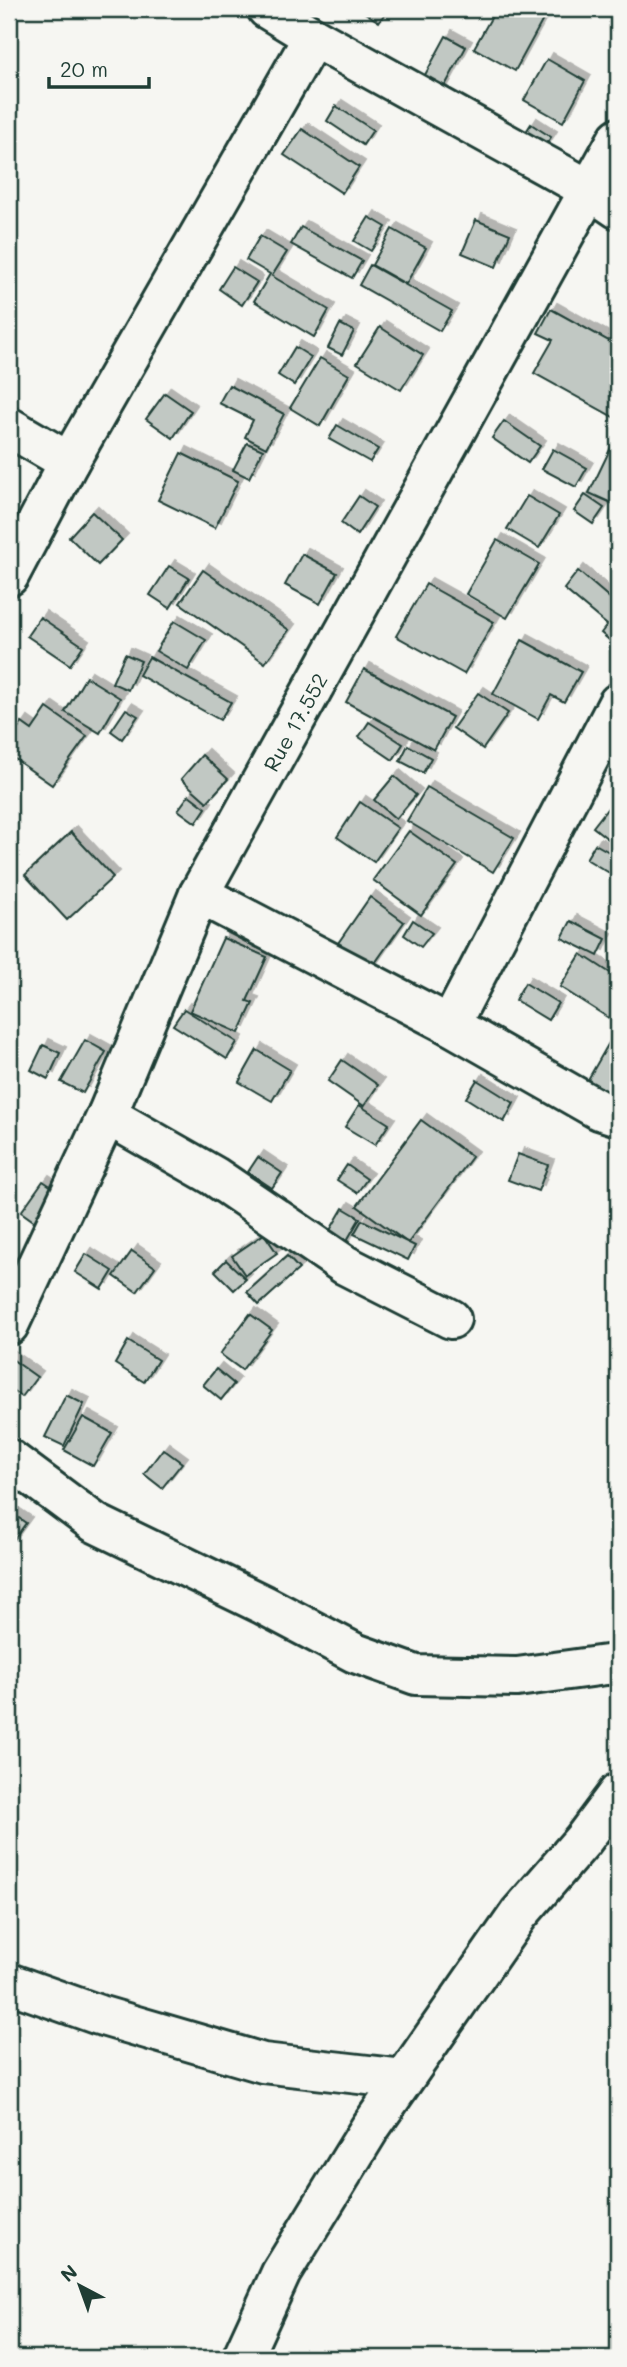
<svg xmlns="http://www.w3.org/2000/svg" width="627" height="2367" font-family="Mali,sans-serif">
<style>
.building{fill:#c1c8c3;stroke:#1f3d34;stroke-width:2;filter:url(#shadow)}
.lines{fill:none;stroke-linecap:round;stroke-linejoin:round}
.minor-casing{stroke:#1f3d34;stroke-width:44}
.minor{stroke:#f6f6f2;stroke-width:38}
.labels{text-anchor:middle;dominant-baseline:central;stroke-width:6;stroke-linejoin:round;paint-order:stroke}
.street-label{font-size:21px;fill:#1f3d34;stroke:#f6f6f2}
</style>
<defs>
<filter id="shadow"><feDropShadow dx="6" dy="-6" stdDeviation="0" flood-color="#0004"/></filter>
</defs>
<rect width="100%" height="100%" fill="#f6f6f2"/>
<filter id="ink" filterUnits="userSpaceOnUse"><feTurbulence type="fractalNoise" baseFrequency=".0143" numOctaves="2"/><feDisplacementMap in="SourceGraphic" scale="14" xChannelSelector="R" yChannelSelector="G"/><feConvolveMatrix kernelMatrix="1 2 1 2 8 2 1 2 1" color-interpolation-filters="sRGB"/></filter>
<g filter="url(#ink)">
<g class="building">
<polygon points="359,9 388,9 379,22"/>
<polygon points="496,9 531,9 545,16 515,71 474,48"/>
<polygon points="446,36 466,47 440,95 420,84"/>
<polygon points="547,59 585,81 563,122 524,100"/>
<polygon points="336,106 373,130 363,145 327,121"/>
<polygon points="531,124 551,137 542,151 522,138"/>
<polygon points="302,129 359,167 342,193 284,155"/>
<polygon points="369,217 386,227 371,251 354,241"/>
<polygon points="476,220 510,234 496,267 462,253"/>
<polygon points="301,227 362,261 352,278 291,244"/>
<polygon points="392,229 426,248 406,284 372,265"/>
<polygon points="260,236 287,252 272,276 329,310 314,337 254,301 270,274 246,260"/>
<polygon points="370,265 452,311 440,331 359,285"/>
<polygon points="233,267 257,282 242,305 219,289"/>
<polygon points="551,309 618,346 617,419 534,373 553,340 538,333"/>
<polygon points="340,324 354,331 342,355 328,348"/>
<polygon points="380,327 423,355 401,390 357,363"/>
<polygon points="295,347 311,357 294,385 278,375"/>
<polygon points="320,358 349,375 320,426 290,408"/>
<polygon points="229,385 284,414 266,448 245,437 253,420 219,403"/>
<polygon points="165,393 191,411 173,438 146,419"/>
<polygon points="504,421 540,446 528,463 492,438"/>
<polygon points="337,425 378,449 370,462 329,439"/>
<polygon points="614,441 618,443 618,506 589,493"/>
<polygon points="247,443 263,450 249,478 233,470"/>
<polygon points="553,449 587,468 576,487 542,469"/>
<polygon points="181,453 238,481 215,528 158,500"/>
<polygon points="585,495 604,508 593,524 574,511"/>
<polygon points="359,496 375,507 357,535 341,523"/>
<polygon points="527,496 559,515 539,548 507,529"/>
<polygon points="92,512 122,540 98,565 69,537"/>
<polygon points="497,540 539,564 507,618 466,594"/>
<polygon points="302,554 337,573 320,604 285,585"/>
<polygon points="169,566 189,578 170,608 150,595"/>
<polygon points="203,570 289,630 265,663 180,603"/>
<polygon points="578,571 618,605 618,642 615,645 601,633 607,625 564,589"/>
<polygon points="426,584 494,622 464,674 396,636"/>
<polygon points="40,617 83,646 70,665 27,636"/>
<polygon points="174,621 206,640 188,670 156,651"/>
<polygon points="522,640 581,672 564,702 551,695 538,719 493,694"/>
<polygon points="125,654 141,661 128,690 112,683"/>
<polygon points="149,657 231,702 220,720 139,675"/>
<polygon points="364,669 452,717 434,750 346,702"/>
<polygon points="86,677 120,698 100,733 65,712"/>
<polygon points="478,693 508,713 483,749 453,728"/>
<polygon points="47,708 87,736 52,785 9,755 9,742 22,723 32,730"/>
<polygon points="126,709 138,716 122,739 111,731"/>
<polygon points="369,722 403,744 393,760 359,737"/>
<polygon points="408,745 431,758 423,773 400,761"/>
<polygon points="202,755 228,779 207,802 181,779"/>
<polygon points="394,776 416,795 396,819 374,800"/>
<polygon points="427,787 514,838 493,872 407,821"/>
<polygon points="189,795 206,808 196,823 178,810"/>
<polygon points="618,795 618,847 593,827"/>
<polygon points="360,802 398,828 374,862 337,837"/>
<polygon points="409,831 457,865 421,915 373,880"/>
<polygon points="71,832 113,877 67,920 25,875"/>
<polygon points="595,844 618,857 618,878 586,859"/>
<polygon points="370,897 404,922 370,970 336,946"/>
<polygon points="413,920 432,933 421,947 404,935"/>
<polygon points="571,921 606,939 598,956 562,938"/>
<polygon points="223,938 267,957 247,1001 253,1003 239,1033 190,1011"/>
<polygon points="581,954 618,978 618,1003 609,1018 560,987"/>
<polygon points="525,983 558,1003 548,1020 515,1000"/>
<polygon points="184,1009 237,1042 227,1059 173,1025"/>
<polygon points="614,1034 618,1036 618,1099 586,1083"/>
<polygon points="85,1040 106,1052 83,1093 61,1082"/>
<polygon points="43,1045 60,1053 48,1079 31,1070"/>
<polygon points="257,1050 290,1070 272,1101 239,1082"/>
<polygon points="342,1060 378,1085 364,1106 328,1081"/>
<polygon points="477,1080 514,1103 504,1122 466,1098"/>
<polygon points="359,1105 389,1124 375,1145 345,1127"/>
<polygon points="421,1120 472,1157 408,1243 357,1206"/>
<polygon points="518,1154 548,1165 538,1191 508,1180"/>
<polygon points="258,1157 282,1173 272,1188 248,1172"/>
<polygon points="347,1165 367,1179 357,1193 337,1180"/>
<polygon points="43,1181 64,1195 42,1227 21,1212"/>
<polygon points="343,1208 360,1218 335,1261 318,1251"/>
<polygon points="362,1220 415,1246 408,1260 354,1234"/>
<polygon points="264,1234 277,1253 245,1275 232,1256"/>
<polygon points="132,1251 155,1267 137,1292 114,1276"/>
<polygon points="86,1254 113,1271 102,1289 75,1272"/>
<polygon points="287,1256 299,1269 259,1305 247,1292"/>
<polygon points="226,1260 246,1279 234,1290 215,1271"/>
<polygon points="250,1314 272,1330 242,1370 220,1354"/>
<polygon points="128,1341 158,1360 144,1382 115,1364"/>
<polygon points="9,1357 37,1377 22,1397 9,1388"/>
<polygon points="216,1369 234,1384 221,1400 203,1385"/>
<polygon points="66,1395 84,1404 64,1446 45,1437"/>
<polygon points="83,1417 112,1433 93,1466 64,1450"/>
<polygon points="163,1449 182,1463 162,1488 144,1474"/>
<polygon points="10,1512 26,1523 13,1541 9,1538"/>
</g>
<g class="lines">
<g class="minor-casing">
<g id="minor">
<polyline points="267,9 313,37 590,190 618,209"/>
<polyline points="9,427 69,462"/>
<polyline points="9,576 69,462 313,37"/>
<polyline points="199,894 450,1025 599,1110 618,1116"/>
<polyline points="450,1025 618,703"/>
<polyline points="107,1115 214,1176 345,1265 451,1319"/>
<path id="s1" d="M9 1325 107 1115 199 894 618 138"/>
<polyline points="9,1459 95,1523 264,1605 355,1653 416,1675 517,1677 606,1665 618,1665"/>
<polyline points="9,1983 99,2015 263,2063 403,2079"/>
<polyline points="242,2358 281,2273 370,2128 519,1914 583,1840 618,1793"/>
</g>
</g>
<use href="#minor" class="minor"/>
</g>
</g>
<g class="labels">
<g class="street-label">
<text stroke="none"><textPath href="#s1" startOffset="668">Rue 17.552</textPath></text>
</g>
</g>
<rect width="627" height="2367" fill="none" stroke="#f6f6f2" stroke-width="35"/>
<rect x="18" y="18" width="592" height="2332" fill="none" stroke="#1f3d34" stroke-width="2.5" filter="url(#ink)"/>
<g transform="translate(80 2286) rotate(319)" stroke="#f6f6f2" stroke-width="5" paint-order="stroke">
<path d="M0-5L12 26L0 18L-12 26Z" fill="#1f3d34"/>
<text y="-10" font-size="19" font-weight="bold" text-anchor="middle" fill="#1f3d34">N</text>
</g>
<path d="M49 77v10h100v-10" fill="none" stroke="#1f3d34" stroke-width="3.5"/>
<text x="60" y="77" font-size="21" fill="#1f3d34" stroke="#f6f6f2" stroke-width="5" paint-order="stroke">20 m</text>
</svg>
